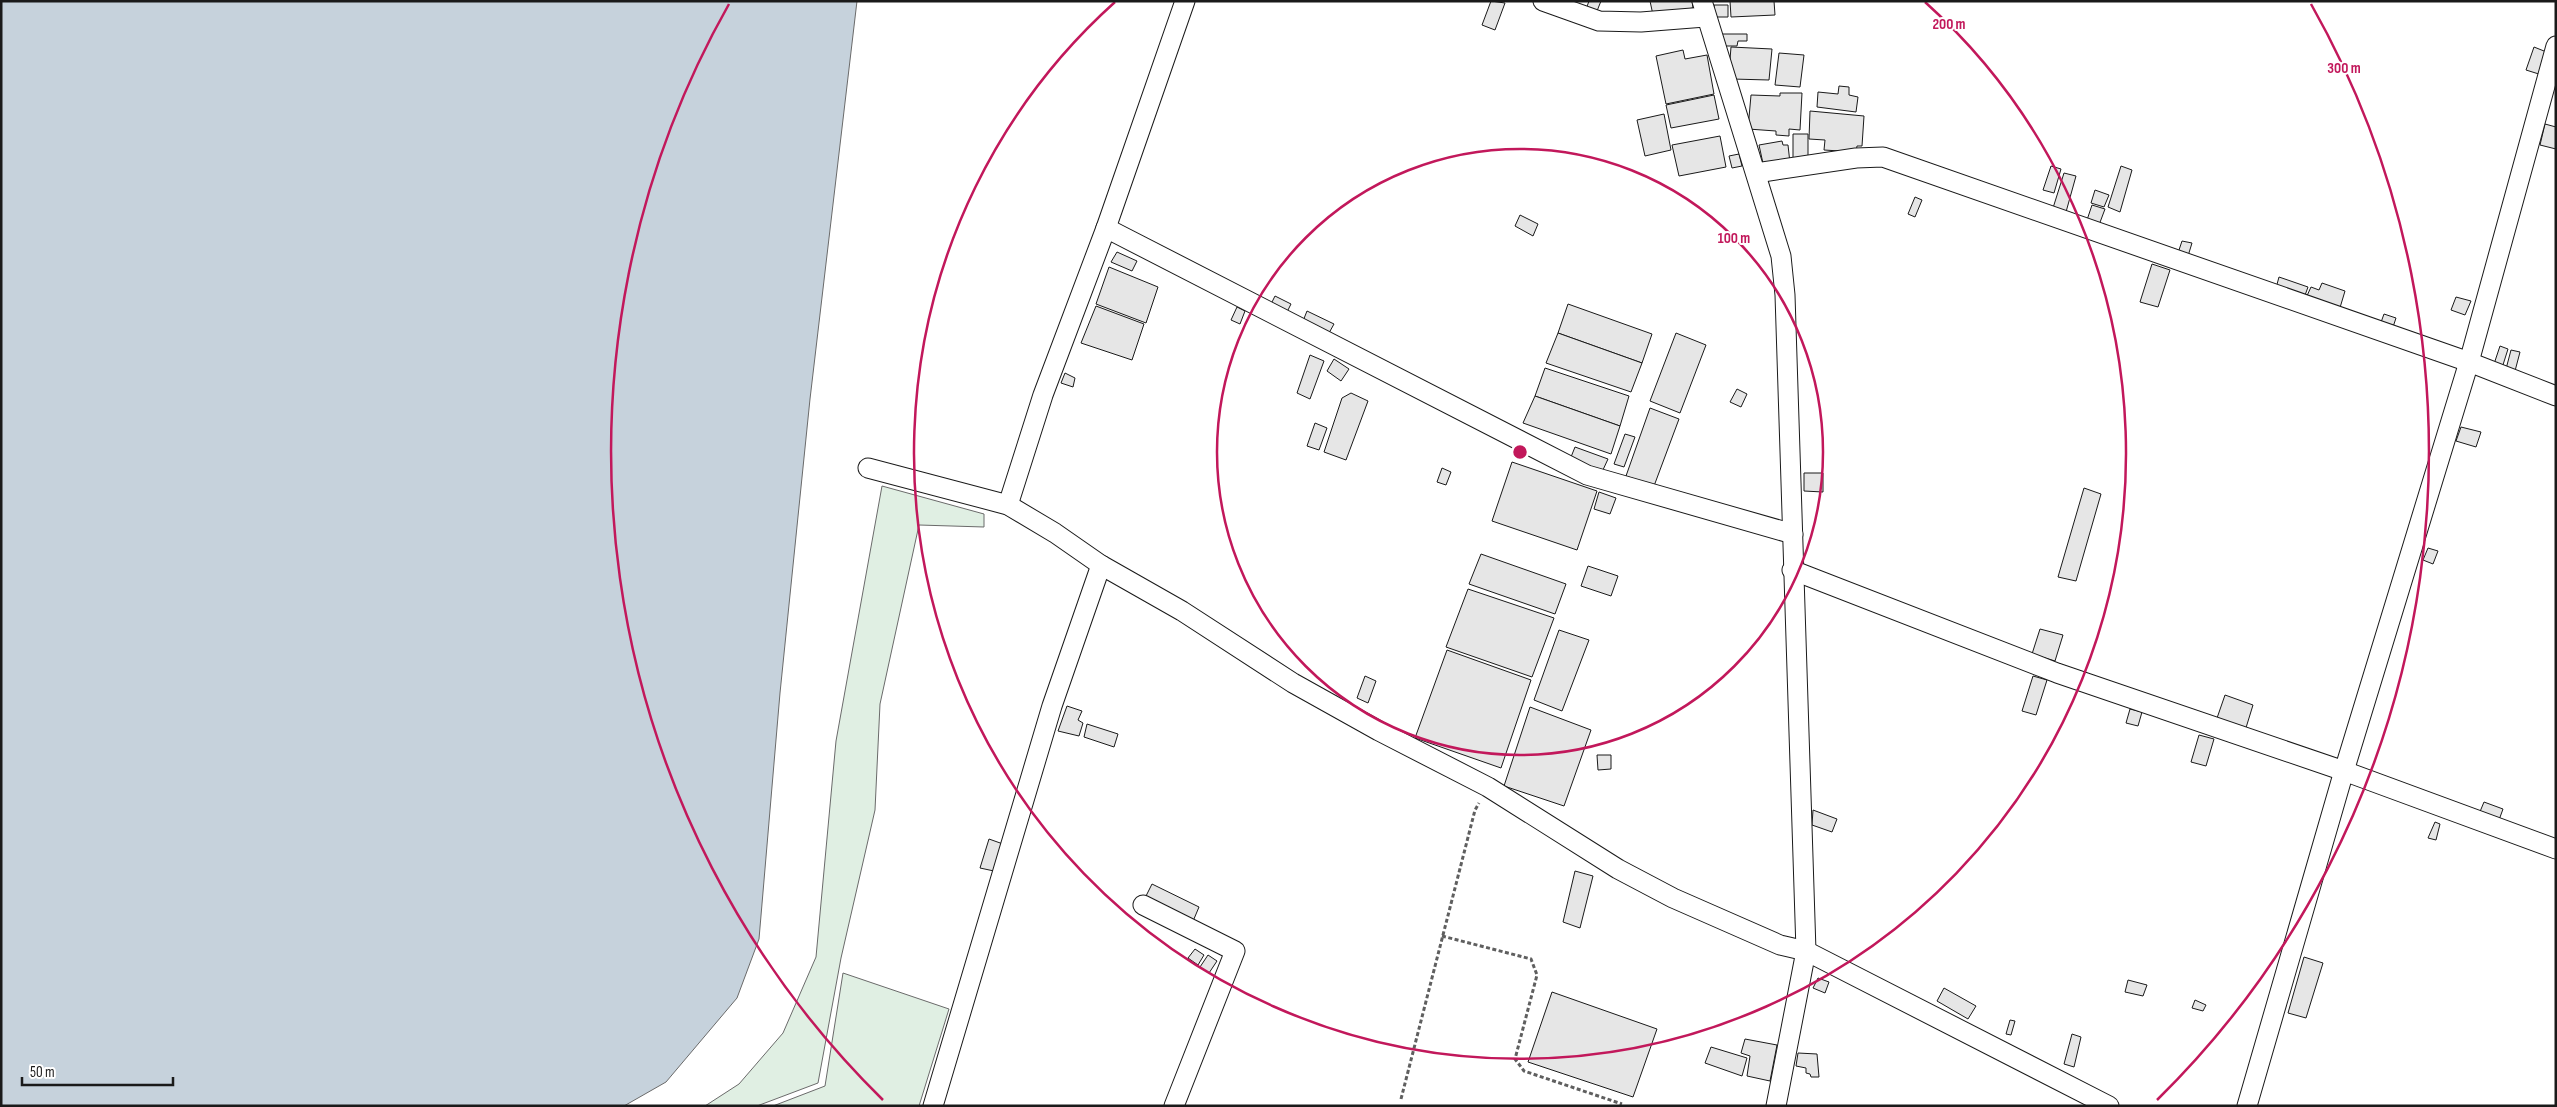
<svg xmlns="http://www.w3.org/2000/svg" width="2557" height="1107" font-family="'Sofia Sans Condensed',sans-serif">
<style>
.green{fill:#e0efe3;stroke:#6a6a6a}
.water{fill:#c6d2dc;stroke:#6a6a6a}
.building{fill:#e6e6e6;stroke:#1a1a1a}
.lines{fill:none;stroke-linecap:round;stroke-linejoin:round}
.minor-casing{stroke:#1a1a1a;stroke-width:21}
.path{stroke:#5f5f5f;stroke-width:3;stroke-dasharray:4 2.5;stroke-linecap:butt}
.minor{stroke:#fff;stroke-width:19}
.ring{fill:none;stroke:#c2185b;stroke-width:2.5}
.centre{fill:#c2185b;stroke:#fff;stroke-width:2.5}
.ring-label{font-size:15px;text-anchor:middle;font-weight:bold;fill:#c2185b;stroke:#fff;stroke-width:4;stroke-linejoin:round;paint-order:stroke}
</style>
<rect width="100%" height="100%" fill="#fff"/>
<g class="green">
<polygon points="882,486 984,514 984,527 919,525 880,704 875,810 841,958 818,1083 757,1106 705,1106 739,1084 783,1033 816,957 836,741"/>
<polygon points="843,973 949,1009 919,1106 773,1106 825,1086"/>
</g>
<polygon class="water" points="1,1 857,1 810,399 780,693 759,939 737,998 666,1082 624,1106 1,1106"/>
<g class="building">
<polygon points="1491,1 1505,3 1495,30 1482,25"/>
<polygon points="1589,1 1601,1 1595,16 1585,12"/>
<polygon points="1650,1 1692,1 1693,8 1653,15"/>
<polygon points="1730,1 1774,1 1775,15 1731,17"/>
<polygon points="1714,5 1728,5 1728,17 1715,17"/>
<polygon points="1719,34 1747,34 1747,41 1738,41 1737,46 1722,46"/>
<polygon points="1731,47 1772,49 1769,80 1732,79 1729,72"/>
<polygon points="2534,47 2549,53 2542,75 2526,70"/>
<polygon points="1683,50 1685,59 1707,55 1714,94 1666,104 1656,56"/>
<polygon points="1779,53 1804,55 1800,87 1775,85"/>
<polygon points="1839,86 1849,87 1849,95 1858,97 1856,112 1817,107 1818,92 1838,94"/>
<polygon points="1780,93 1802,93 1800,130 1789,129 1789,136 1776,135 1776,131 1748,129 1751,95 1780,96"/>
<polygon points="1714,95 1719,119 1671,128 1666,105"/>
<polygon points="1810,111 1864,116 1862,146 1857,146 1856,152 1824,150 1825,140 1809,139"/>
<polygon points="1664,114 1671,150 1645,156 1637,120"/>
<polygon points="2545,124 2556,127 2556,149 2540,145"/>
<polygon points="1793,134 1808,134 1808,160 1793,161"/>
<polygon points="1720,136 1726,167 1679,176 1672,145"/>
<polygon points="1782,141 1783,145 1788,145 1790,163 1764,168 1759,145"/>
<polygon points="1739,154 1742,166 1732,168 1729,156"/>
<polygon points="2051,166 2061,169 2054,193 2043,190"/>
<polygon points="2121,166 2132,170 2120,212 2108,207"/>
<polygon points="2064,173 2076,176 2066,212 2053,208"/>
<polygon points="2095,190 2109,195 2104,207 2091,203"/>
<polygon points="1915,197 1922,200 1915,217 1908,214"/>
<polygon points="2092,205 2105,209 2099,225 2087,220"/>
<polygon points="1520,215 1538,224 1533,236 1515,226"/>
<polygon points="2182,241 2192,243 2188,256 2178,253"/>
<polygon points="1117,252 1137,261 1132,271 1111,262"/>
<polygon points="2152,264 2170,270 2158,307 2140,302"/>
<polygon points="1109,267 1158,287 1146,323 1096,304"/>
<polygon points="2279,277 2308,287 2304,298 2276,288"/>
<polygon points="2322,283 2345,291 2339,311 2306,298 2311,287 2319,290"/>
<polygon points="1275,296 1291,304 1286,314 1270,306"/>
<polygon points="2456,297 2471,301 2465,315 2451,310"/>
<polygon points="1568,304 1652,334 1642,363 1558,333"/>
<polygon points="1096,306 1144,324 1132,360 1081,343"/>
<polygon points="1237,307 1245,311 1240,324 1231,320"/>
<polygon points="1307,311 1334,324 1329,333 1303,321"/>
<polygon points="2384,314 2396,318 2392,330 2380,325"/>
<polygon points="1558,333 1642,363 1631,392 1546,363"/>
<polygon points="1676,333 1706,345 1680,413 1650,401"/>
<polygon points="2500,346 2508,349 2502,368 2494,364"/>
<polygon points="2511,350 2520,352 2515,371 2506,369"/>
<polygon points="1310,355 1324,361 1310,399 1297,393"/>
<polygon points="1334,359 1349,369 1341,381 1327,371"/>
<polygon points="1545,368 1629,396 1620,426 1535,396"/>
<polygon points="1065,373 1075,378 1073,387 1061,383"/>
<polygon points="1737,389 1747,394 1741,407 1730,402"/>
<polygon points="1351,393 1368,401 1346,460 1324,452 1342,398"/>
<polygon points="1535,396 1620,426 1611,454 1523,423"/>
<polygon points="1650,408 1679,419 1654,486 1626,476"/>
<polygon points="1315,423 1327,428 1319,450 1307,446"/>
<polygon points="2461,427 2481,432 2476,447 2456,441"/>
<polygon points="1625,434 1635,437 1624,467 1614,464"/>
<polygon points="1575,447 1608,459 1602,472 1571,457"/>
<polygon points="1512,462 1597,491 1577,550 1492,521"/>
<polygon points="1442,468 1451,472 1446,485 1437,482"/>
<polygon points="1804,473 1823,473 1823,492 1804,491"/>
<polygon points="2084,488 2101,494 2076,581 2058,577"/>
<polygon points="1599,492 1616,498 1610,514 1594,509"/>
<polygon points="2428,548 2438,551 2433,564 2423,560"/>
<polygon points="1481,554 1566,584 1555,614 1469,584"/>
<polygon points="1588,566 1618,576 1611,596 1581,586"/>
<polygon points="1468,589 1554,618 1532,677 1446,647"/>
<polygon points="2040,629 2063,635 2055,661 2032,654"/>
<polygon points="1559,630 1589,640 1562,711 1534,700"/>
<polygon points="1447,650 1531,680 1501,768 1415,738"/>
<polygon points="1365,676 1376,681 1368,703 1357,698"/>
<polygon points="2033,676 2047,680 2036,715 2022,711"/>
<polygon points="2225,695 2253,705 2245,731 2216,721"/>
<polygon points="1067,706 1082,711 1078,720 1083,723 1079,736 1058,731"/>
<polygon points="1530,707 1591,730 1564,806 1504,786"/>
<polygon points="2130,709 2142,712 2138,726 2126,723"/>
<polygon points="1087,724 1118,734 1114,747 1084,737"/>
<polygon points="2199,735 2214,739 2206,766 2191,762"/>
<polygon points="1597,755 1611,755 1611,769 1598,770"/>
<polygon points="2484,802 2503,809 2499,820 2479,814"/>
<polygon points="1813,810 1837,819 1832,832 1812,825"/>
<polygon points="2435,822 2440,824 2436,840 2428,838"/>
<polygon points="989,839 1003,844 994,871 980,868"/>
<polygon points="1575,871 1593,876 1580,928 1563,922"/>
<polygon points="1152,884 1199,907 1191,926 1143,902"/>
<polygon points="1195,949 1204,955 1198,965 1188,958"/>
<polygon points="1208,955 1217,961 1209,973 1200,967"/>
<polygon points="2304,957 2323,963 2306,1018 2288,1013"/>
<polygon points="1818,978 1829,982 1825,993 1813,988"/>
<polygon points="2128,980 2147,985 2143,996 2125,992"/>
<polygon points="1944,988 1976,1006 1968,1019 1937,1001"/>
<polygon points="1552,992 1657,1029 1633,1097 1528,1062"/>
<polygon points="2195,1000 2206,1005 2203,1011 2192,1008"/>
<polygon points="2010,1020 2015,1021 2011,1035 2006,1034"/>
<polygon points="2072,1034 2081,1037 2074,1067 2064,1064"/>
<polygon points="1745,1039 1777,1045 1770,1081 1747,1076 1750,1056 1741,1053"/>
<polygon points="1711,1047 1747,1058 1742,1076 1705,1063"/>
<polygon points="1798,1053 1817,1054 1819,1077 1811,1077 1810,1074 1806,1073 1806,1068 1796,1066"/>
</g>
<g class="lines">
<g class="minor-casing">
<g id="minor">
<polyline points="1543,1 1599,21 1641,22 1705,17"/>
<polyline points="1702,1 1781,256 1785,295 1806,951 1776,1106"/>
<polyline points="1756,173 1856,158 1883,157 2469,362 2556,396"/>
<polyline points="1106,228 1587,475 1793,534"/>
<polyline points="868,468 1008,505 1055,533 1101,565 1182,611 1293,683 1379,731 1488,787 1618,869 1673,898 1780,945 1806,951 2109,1106"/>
<polyline points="1008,505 1043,395 1106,228 1185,1"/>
<polyline points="1792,570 2057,673 2344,771 2556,849"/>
<polyline points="1143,905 1235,951 1174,1106"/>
<polyline points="933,1106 1052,706 1101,565"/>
<polyline points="2247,1106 2344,771 2469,362 2556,46"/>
</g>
</g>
<g class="path">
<polyline points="1442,936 1531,959 1537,975 1515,1059 1524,1071 1622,1104"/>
<polyline points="1401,1099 1475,810 1479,803"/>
</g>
<use href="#minor" class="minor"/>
</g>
<g class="ring">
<circle cx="1520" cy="452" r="303"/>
<path d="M1925 2A606 606 0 1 1 1115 2"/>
<path d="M883 1100A909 909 0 0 1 729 4M2311 4A909 909 0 0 1 2157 1100"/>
</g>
<circle cx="1520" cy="452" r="8" class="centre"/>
<g class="ring-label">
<text x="1949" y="29">200 m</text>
<text x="2344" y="73">300 m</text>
<text x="1734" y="243">100 m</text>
</g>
<rect width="2557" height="1107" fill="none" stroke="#1a1a1a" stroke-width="5"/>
<path d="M22 1077v8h151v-8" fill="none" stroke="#1a1a1a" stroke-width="2.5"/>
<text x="30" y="1077" font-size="15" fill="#1a1a1a" stroke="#ffffff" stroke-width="4" paint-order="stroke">50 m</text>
</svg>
